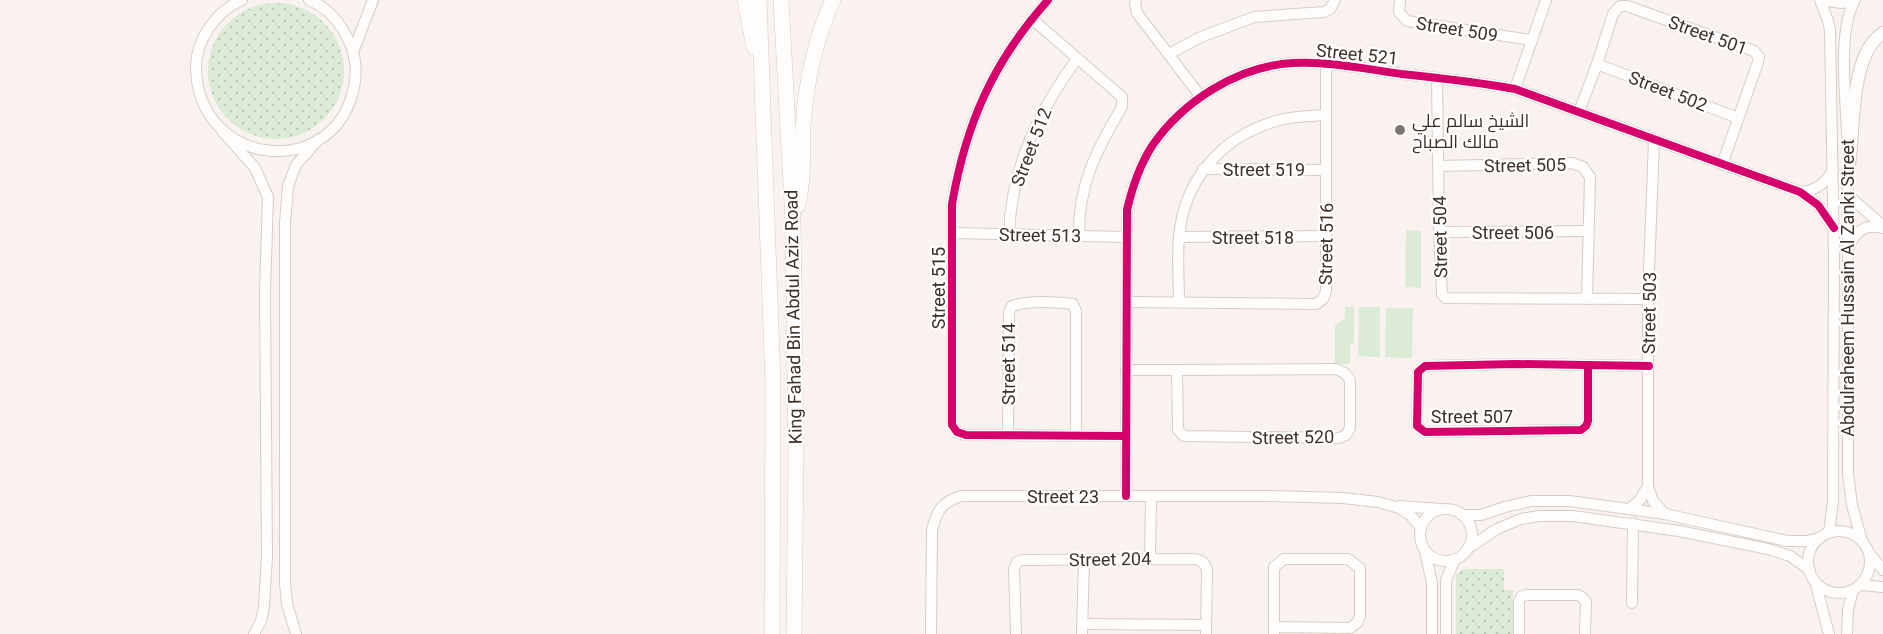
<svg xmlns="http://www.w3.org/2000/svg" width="1883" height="634" font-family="Roboto,Cairo,sans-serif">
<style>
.grass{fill:url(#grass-dots)}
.garden{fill:#dbebd6}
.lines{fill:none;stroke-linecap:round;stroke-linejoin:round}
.minor-casing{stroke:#d6cdc6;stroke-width:12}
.major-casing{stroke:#d6cdc6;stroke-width:14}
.highway-casing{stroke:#d6cdc6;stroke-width:16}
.minor{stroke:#fefdfc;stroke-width:10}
.major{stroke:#fefdfc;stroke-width:12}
.highway{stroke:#fefdfc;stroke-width:15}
.cycleway-casing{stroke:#fff;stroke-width:11}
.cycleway{stroke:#d6006c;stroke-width:8}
.poi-dot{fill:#7f756e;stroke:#fff;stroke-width:2}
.labels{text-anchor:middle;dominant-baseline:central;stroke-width:4.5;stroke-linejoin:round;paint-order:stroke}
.street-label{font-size:18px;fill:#3d3129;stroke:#fff}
.poi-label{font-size:18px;fill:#3d3129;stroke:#fff;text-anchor:start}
</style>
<defs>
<pattern id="grass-dots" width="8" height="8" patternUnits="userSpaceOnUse" patternTransform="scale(1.5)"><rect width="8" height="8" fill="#dbebd6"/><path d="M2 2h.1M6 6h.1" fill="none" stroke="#bdcab8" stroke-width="1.8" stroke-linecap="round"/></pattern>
</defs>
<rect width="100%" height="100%" fill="#f9f2ee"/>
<g class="grass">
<circle cx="276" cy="71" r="68"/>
<polygon points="1463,569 1504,569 1504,590 1513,590 1513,634 1456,634 1456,575"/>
</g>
<g class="garden">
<polygon points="1406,230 1421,231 1421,288 1405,287"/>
<polygon points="1345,307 1354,307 1354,343 1350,344 1350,364 1335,364 1335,326 1345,318"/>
<polygon points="1359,307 1380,307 1380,357 1358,356"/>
<polygon points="1386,308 1413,308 1412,358 1385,357"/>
</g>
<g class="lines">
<g class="minor-casing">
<g id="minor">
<path d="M242 0C216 11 195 41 196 69 199 166 328 180 352 95 357 79 357 62 351 46 343 26 329 8 309 0"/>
<path d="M1048 0C993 62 966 123 952 204V425L957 432 966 435 1125 436"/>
<polyline points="1136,0 1135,3 1137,13 1201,97"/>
<polyline points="1400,0 1399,12 1407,21 1531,40"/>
<polyline points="1820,0 1828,21 1830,30 1834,258 1833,500 1829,533"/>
<path d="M1032 19 1122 97V107C1097 149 1078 185 1079 235"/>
<polyline points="353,52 373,0"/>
<polyline points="1169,54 1201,37 1254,17 1324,12 1330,9 1335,0"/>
<polyline points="1597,64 1738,118"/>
<polyline points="1437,78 1439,232 1442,294 1445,298 1648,299"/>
<polyline points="1515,89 1546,0"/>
<polyline points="1579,112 1597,64 1613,14 1620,6 1627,6 1754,51 1759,57 1758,62 1722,165"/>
<polyline points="222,131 255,168 268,197 265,292 267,556 264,607 261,621 254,634"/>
<path d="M1847 134C1846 97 1837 32 1855 0"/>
<polyline points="1654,140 1648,299 1648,486 1653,501 1665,514"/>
<polyline points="1848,165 1848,474 1852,505 1862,541"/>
<polyline points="1439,166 1572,163 1583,167 1590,177 1587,299"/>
<polyline points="1203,169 1326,170"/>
<path d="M1800 192C1815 191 1826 183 1833 170"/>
<polyline points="1849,196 1883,226"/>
<polyline points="1439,232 1587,231"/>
<polyline points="953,233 1126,237"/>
<path d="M1009 235C1011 168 1038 112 1077 59"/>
<polyline points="1179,237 1326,236"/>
<path d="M1849 246C1857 230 1865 224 1883 228"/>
<polyline points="1127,302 1316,304 1323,299 1326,291 1326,64"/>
<path d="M1179 302C1179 281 1177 259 1179 237 1184 180 1221 137 1276 121 1292 116 1310 116 1326 115"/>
<polyline points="1588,365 1588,421 1586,426 1581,430 1425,432 1417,426 1418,372 1425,366 1516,364 1649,366"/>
<polyline points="1126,370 1177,370 1178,430 1184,436 1339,438 1346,435 1350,428 1350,380 1345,373 1336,369 1177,370"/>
<path d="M1008 434 1009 313 1012 306C1029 300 1055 302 1073 304L1076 311V435"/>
<path d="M1126 496 1127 210C1132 188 1140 165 1152 146 1183 101 1238 66 1293 63 1329 61 1366 69 1402 74 1440 78 1478 82 1515 89L1800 192 1818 205 1834 228"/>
<polyline points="1399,506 1440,509"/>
<polyline points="1629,509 1640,500 1648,486"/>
<circle cx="1446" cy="535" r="26"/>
<polyline points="1462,515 1481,515 1505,507 1531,501 1569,501 1665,514 1787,541 1807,541 1820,538"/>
<circle cx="1839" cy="562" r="31"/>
<polyline points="1467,549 1497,529 1521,519 1539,516 1573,516 1679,531 1768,549 1790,556 1810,570"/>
<polyline points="1425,551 1432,583 1432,634"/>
<polyline points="1870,554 1883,570"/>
<polyline points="1150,558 1151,497"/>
<polyline points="1815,581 1829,634"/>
<polyline points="1860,585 1883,587"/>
<polyline points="1632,603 1633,523"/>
<polyline points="1082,624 1206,625"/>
<polyline points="296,634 287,604 285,583 285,223 288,186 296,165 319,139"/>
<path d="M931 634 932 530C937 510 941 503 961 496H1266L1343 498 1378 502 1399 508 1410 515 1421 527"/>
<polyline points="1016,634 1014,569 1017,562 1022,560 1196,559 1203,562 1207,569 1206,634"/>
<polyline points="1082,634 1084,560"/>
<polyline points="1274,634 1274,567 1284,559 1348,559 1360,568 1360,616 1357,623 1350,628 1274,627"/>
<polyline points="1446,634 1446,580 1455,559"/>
<polyline points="1519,634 1519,602 1521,597 1526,595 1578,595 1583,598 1586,602 1585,634"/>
<polyline points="1847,634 1848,610 1853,590"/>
</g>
</g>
<g class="major-casing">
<g id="major">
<polyline points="1828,0 1841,2 1853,0"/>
<path d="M1848 172C1855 135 1848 55 1883 33"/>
</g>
</g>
<g class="highway-casing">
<g id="highway">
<polyline points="745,0 754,47"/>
<polyline points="759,0 773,384 772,634"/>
<polyline points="781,0 793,222 796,456 794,634"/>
<path d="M798 205C804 178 802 153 803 126 806 84 815 39 833 0"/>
</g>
</g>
<use href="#minor" class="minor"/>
<use href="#major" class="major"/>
<use href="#highway" class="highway"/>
<g class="cycleway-casing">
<g id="cycleway">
<path d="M1048 0C993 62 966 123 952 204V425L957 432 966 435 1125 436"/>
<polyline points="1588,365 1588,421 1586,426 1581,430 1425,432 1417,426 1418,372 1425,366 1516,364 1649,366"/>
<path d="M1126 496 1127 210C1132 188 1140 165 1152 146 1183 101 1238 66 1293 63 1329 61 1366 69 1402 74 1440 78 1478 82 1515 89L1800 192 1818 205 1834 228"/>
</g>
</g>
<use href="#cycleway" class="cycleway"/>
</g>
<circle class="poi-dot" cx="1400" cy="130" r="6"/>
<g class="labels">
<g class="street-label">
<text transform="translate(1457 29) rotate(9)">Street 509</text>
<text transform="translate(1708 35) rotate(20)">Street 501</text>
<text transform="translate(1357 54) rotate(6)">Street 521</text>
<text transform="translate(1668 91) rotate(21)">Street 502</text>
<text transform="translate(1031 147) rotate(-69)">Street 512</text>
<text transform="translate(1525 165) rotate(-1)">Street 505</text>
<text x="1264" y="169">Street 519</text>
<text x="1513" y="232">Street 506</text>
<text transform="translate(1040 235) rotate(1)">Street 513</text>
<text x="1253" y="237">Street 518</text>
<text transform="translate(1440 237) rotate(-91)">Street 504</text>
<text transform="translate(1326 244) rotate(-89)">Street 516</text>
<text transform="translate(938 288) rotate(-90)">Street 515</text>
<text transform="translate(1847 288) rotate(-90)">Abdulraheem Hussain Al Zanki Street</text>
<text transform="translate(1649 313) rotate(-89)">Street 503</text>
<text transform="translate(793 317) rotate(-91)">King Fahad Bin Abdul Aziz Road</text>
<text transform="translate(1008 364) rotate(-90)">Street 514</text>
<text x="1472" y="416">Street 507</text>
<text transform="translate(1293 437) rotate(-1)">Street 520</text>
<text x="1063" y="496">Street 23</text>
<text transform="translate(1110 559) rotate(-1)">Street 204</text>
</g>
<g class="poi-label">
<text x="1412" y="120">الشيخ سالم علي<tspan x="1412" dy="21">مالك الصباح</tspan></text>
</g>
</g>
</svg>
